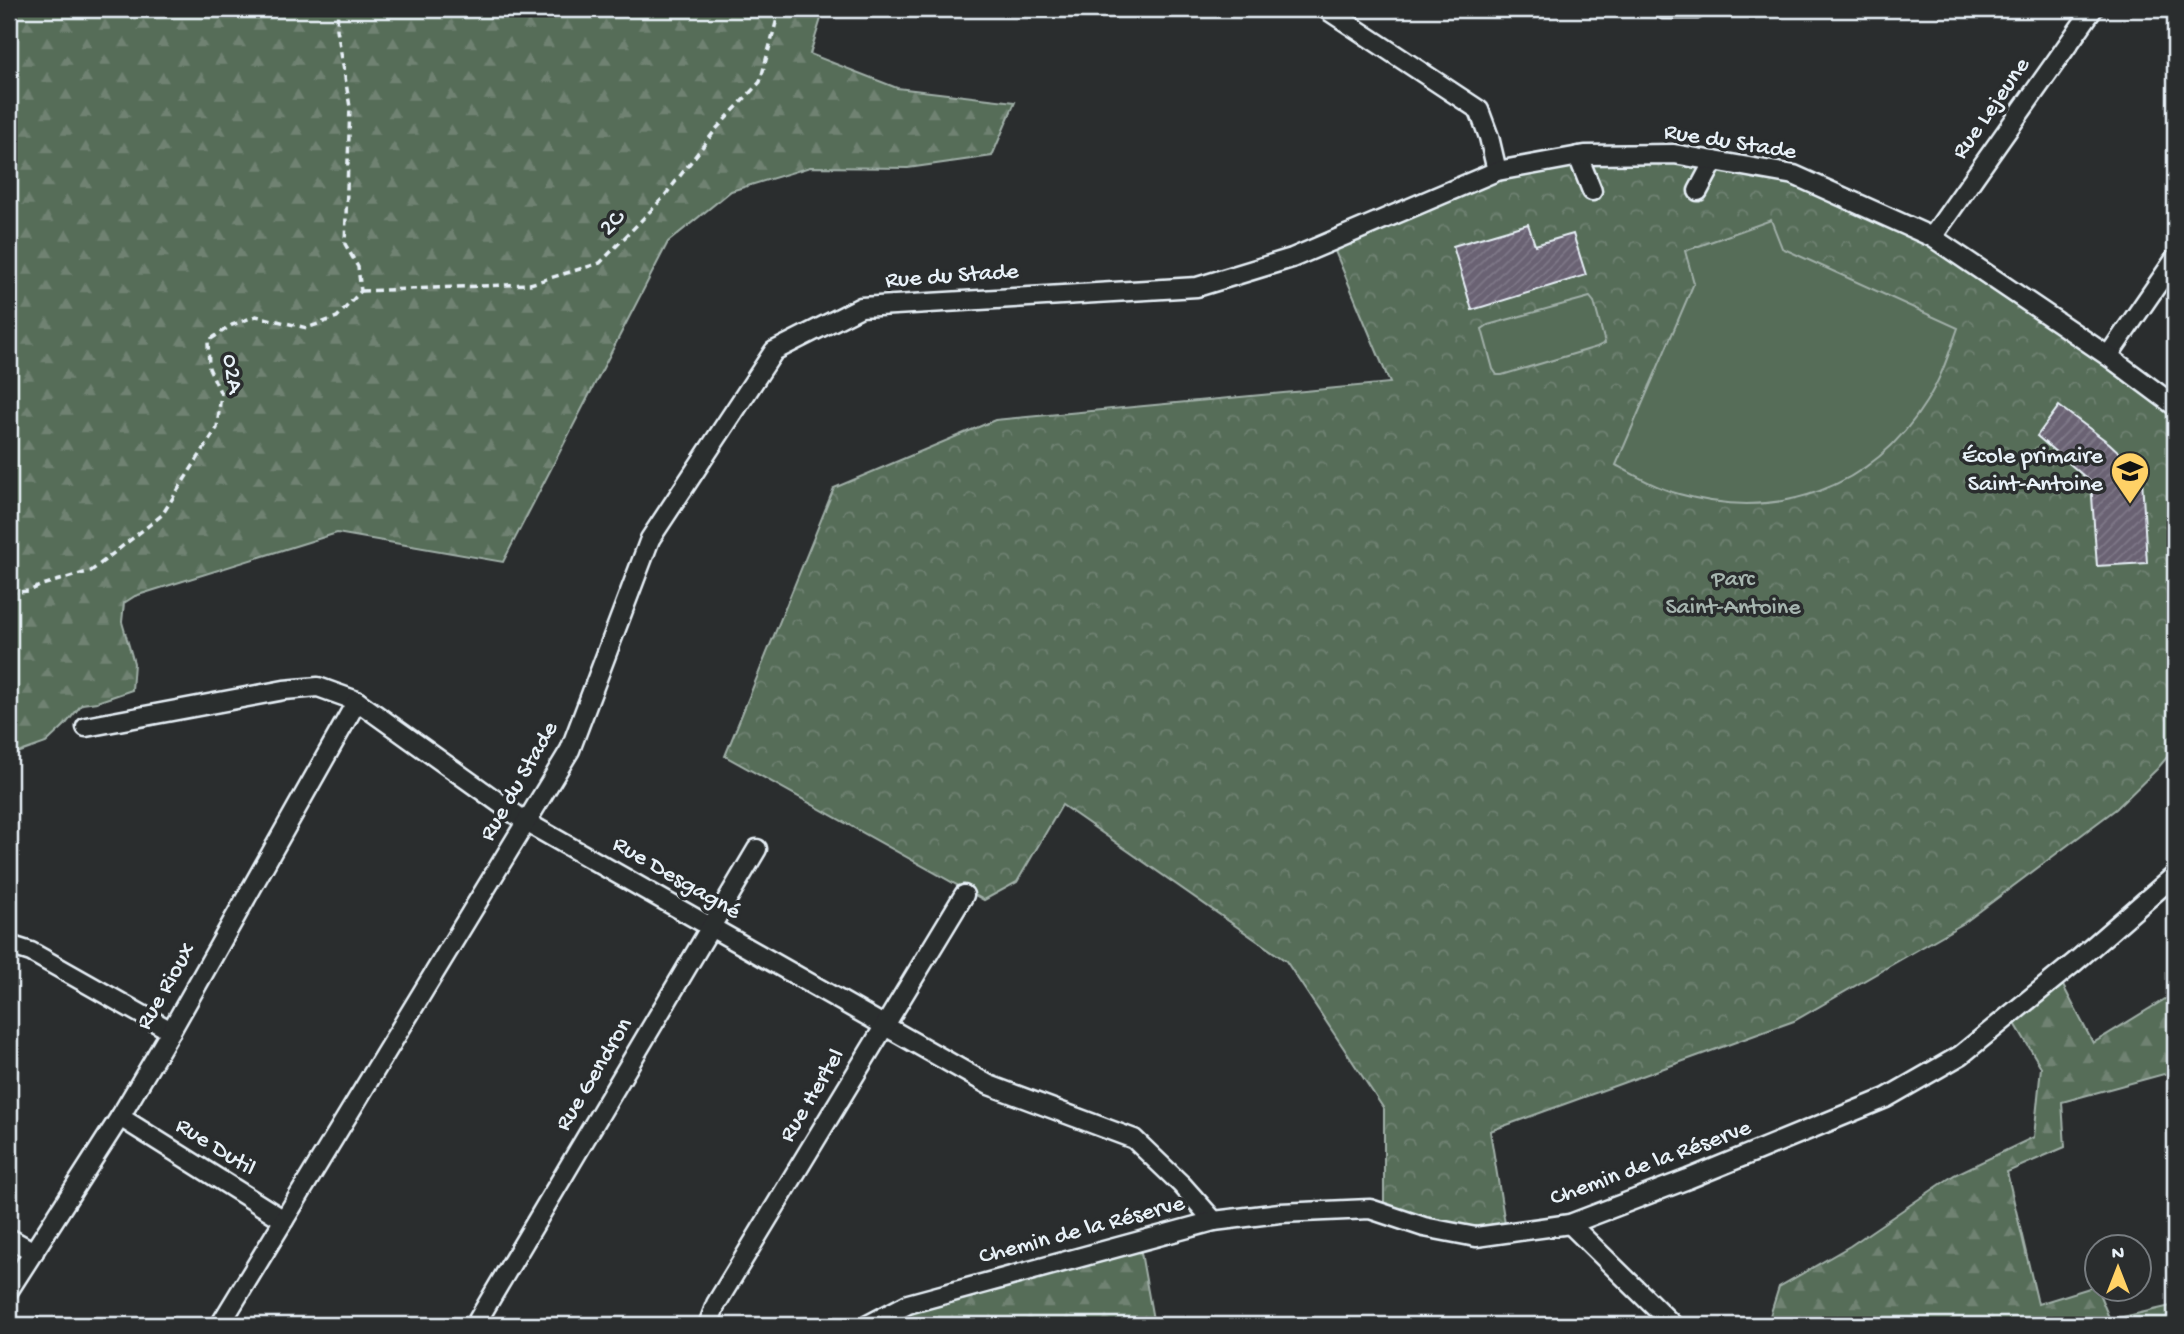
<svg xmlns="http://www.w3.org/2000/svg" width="2184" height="1334" font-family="'Gochi Hand',sans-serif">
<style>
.forest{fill:url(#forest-firs);stroke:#a0afa8;stroke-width:2}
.park{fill:url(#park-crowns);stroke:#a0afa8;stroke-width:2}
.pitch{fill:#576d59;stroke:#a0afa8;stroke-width:2}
.building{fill:url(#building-hatch);stroke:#e8f1f8;stroke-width:2}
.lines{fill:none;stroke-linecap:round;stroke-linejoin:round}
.minor-casing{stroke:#e8f1f8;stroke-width:23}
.path{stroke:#e8f1f8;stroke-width:3.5;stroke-dasharray:7 5;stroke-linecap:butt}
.minor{stroke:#2a2d2e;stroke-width:18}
.labels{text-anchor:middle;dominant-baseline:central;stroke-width:7;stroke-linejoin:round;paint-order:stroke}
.street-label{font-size:24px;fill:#e8f1f8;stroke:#2a2d2e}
.poi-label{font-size:24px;fill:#e8f1f8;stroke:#2a2d2e;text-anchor:end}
.park-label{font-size:24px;fill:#a7b6b0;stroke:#2a2d2e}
</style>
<defs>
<pattern id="forest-firs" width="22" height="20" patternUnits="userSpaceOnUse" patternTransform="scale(1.75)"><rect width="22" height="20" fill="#576d59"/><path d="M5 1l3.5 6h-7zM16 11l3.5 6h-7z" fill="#6f8272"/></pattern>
<pattern id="park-crowns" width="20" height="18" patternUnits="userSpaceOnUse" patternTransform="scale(1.75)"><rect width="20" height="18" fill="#576d59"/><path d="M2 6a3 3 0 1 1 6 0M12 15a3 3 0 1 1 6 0" fill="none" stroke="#6f8272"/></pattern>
<pattern id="building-hatch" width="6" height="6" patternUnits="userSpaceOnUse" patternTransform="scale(1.75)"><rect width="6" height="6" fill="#6a6273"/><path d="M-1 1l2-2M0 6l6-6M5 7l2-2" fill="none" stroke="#7f7988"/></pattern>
</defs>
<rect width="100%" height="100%" fill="#2a2d2e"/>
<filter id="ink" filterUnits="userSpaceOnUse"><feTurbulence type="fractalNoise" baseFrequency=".0143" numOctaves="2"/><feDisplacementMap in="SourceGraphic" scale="14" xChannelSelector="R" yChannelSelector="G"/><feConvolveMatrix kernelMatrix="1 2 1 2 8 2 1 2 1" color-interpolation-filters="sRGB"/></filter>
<g filter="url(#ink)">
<g class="forest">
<polygon points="9,9 824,9 810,54 897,88 1015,102 992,156 908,168 810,167 731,191 668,242 503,562 337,533 135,596 124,603 122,622 134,663 132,690 97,702 82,704 65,725 46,743 9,756"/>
<polygon points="2058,976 2093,1043 2175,993 2175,1071 2062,1102 2065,1147 2007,1172 2038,1304 2096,1286 2110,1320 2175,1305 2175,1325 2058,1325 2052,1316 2004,1325 1758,1325 1769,1319 1779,1287 1850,1246 1954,1175 2034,1137 2041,1067 2010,1015"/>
<polygon points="1138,1236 1154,1325 872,1325"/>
</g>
<polygon class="park" points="1592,149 1701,150 1813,177 1864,197 2175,410 2175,748 2157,769 2116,809 1964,923 1794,1021 1490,1131 1507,1236 1384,1215 1384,1109 1286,961 1062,805 1017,882 984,900 725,756 834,488 995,420 1390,383 1327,232 1492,168"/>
<g class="pitch">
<path d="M1771 220 1782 248 1958 328C1949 353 1941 379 1926 402 1872 489 1777 522 1679 494 1657 488 1636 476 1616 465L1694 283 1685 251Z"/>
<polygon points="1590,297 1594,302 1605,343 1597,347 1502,375 1497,375 1493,369 1482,329 1488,325"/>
</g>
<g class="building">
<polygon points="1528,224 1535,245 1573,234 1586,275 1472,310 1453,246"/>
<polygon points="2059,406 2109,443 2123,456 2131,479 2142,478 2147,563 2097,566 2091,482 2037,436"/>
</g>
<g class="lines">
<g class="minor-casing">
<g id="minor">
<polyline points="1326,9 1479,110 1489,137 1497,171"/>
<polyline points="1664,9 1696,9"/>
<polyline points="1578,156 1592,191"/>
<polyline points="1698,191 1714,161"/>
<polyline points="1932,237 2093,9"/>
<polyline points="2108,356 2175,259"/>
<polyline points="86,727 284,690 318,687 357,701 526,822 989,1085 1134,1139 1182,1185 1214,1221"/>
<polyline points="9,945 31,952 171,1031"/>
<polyline points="120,1117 284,1220"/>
<polyline points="1570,1224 1673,1325"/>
<polyline points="9,1238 34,1252"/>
<polyline points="9,1290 120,1117 171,1031 357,701"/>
<polyline points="220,1325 570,750 650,539 774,351 861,307 1197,287 1292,258 1497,171 1585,155 1674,154 1794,175 1932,237 2108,356 2175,406"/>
<polyline points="475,1325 757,849"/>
<polyline points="708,1325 716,1304 964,895"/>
<polyline points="868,1325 908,1304 1214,1221 1280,1213 1370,1209 1424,1227 1476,1237 1570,1224 1688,1179 1886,1098 1961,1055 2075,962 2175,875"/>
</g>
</g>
<g class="path">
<polyline points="361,291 530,284 600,263 663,198 717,128 760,82 777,19 777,9"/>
<polyline points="9,593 29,591 42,585 91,571 162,515 217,428 221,394 209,368 208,341 232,325 256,316 307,328 337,317 361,291 358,267 345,244 350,107 337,29 338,9"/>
</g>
<use href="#minor" class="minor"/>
</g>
</g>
<defs>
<g id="school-pin" transform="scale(2.0125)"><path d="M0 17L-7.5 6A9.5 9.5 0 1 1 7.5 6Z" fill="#ffd166" stroke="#2a2d2e"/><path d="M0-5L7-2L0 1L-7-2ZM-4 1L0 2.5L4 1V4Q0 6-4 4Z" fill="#111"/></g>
</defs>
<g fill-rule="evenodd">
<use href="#school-pin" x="2130" y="471"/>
</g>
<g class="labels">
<g class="street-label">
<text transform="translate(1992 109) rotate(-55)">Rue Lejeune</text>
<text transform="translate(1730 143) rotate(9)">Rue du Stade</text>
<text transform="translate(613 224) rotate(-46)">2C</text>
<text transform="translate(952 277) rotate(-4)">Rue du Stade</text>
<text transform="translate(231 374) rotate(80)">02A</text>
<text transform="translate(520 782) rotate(-60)">Rue du Stade</text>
<text transform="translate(676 879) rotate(30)">Rue Desgagné</text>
<text transform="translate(167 987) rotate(-60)">Rue Rioux</text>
<text transform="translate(595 1075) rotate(-59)">Rue Gendron</text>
<text transform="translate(813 1096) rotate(-59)">Rue Hertel</text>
<text transform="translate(215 1148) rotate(32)">Rue Dutil</text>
<text transform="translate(1651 1164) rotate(-20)">Chemin de la Réserve</text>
<text transform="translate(1082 1231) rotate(-15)">Chemin de la Réserve</text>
</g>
<g class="poi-label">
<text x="2103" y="457">École primaire<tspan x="2103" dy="28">Saint-Antoine</tspan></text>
</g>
<g class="park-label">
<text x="1733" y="580">Parc<tspan x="1733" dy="28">Saint-Antoine</tspan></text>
</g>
</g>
<rect width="2184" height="1334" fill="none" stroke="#2a2d2e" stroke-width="35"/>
<rect x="18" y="18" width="2149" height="1299" fill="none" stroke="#e8f1f8" stroke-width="2.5" filter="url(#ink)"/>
<g transform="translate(2118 1268)"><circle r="33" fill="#2a2d2e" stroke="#767b7f" stroke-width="2"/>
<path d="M0-5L12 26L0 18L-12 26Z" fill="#ffd166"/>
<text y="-10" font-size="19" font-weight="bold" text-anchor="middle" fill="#e8f1f8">N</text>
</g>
</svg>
